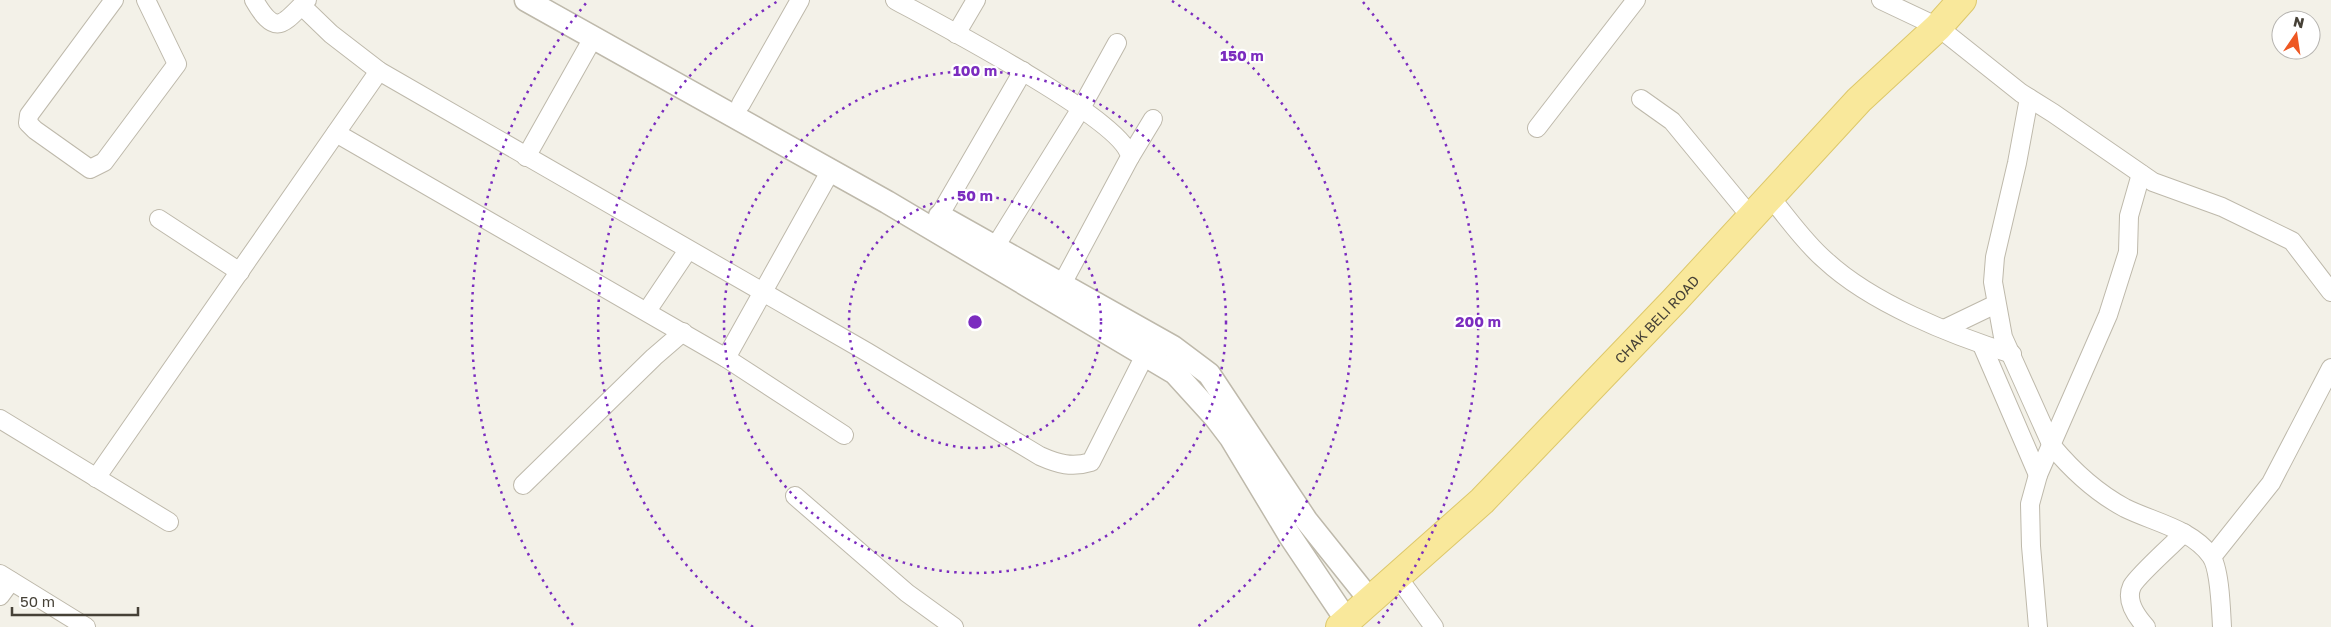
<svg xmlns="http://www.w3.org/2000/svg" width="2331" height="627" font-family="'Golos Text',sans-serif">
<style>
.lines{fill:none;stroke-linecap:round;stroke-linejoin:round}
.minor-casing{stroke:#beb9ab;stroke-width:20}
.tertiary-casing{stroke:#beb9ab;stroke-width:25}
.primary-casing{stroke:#ddc86b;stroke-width:30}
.minor{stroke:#fff;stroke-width:18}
.tertiary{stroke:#fff;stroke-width:22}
.primary{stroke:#f9e89b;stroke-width:28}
.ring{fill:none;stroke:#7b2cbf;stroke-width:2.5;stroke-dasharray:2.5 5}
.labels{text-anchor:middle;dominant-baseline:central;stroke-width:4.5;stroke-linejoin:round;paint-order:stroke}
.street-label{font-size:14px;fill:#464137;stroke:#fff}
.centre{fill:#7b2cbf;stroke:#fff;stroke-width:2.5}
.ring-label{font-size:15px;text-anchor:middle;font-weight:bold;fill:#7b2cbf;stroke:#fff;stroke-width:4.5;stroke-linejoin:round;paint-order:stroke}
</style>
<rect width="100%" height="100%" fill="#f3f1e8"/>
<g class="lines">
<g class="minor-casing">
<g id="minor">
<polyline points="114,0 29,115 28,123 35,130 90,169 104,162 177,64 146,0"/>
<path d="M254 0C276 38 283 24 307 0"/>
<path d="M895 0C935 22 1124 120 1130 157L1062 284"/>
<polyline points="1881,0 1938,27 2021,93 2053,113 2153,182 2222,207 2292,241 2331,292"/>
<path d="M302 6 331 34 379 71 867 352 1040 456C1058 464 1072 468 1091 462L1145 355"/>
<polyline points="956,34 976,0"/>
<path d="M2029 98 2017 163 1995 257 1993 282 2003 337 2052 446C2072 470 2097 493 2125 508 2153 522 2192 529 2211 556 2220 569 2221 610 2222 627"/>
<polyline points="1641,99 1672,121 1751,217"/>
<polyline points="741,104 800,0"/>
<polyline points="1537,128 1636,0"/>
<polyline points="336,133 726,358 844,435"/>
<polyline points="526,157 593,38"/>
<polyline points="1130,157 1153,119"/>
<path d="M1770 197C1788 218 1804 242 1825 260 1871 303 1951 335 2012 354"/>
<polyline points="939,216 1023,71"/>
<polyline points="159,219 240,272"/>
<polyline points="995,247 1080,110 1117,43"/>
<polyline points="647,311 688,250"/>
<polyline points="1944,329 1996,304"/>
<polyline points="1982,345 2038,475"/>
<polyline points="726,358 831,170"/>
<polyline points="0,419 169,522"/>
<polyline points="96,478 379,71"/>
<polyline points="523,485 654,357 683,332"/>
<polyline points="795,496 907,593 954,627"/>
<polyline points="2212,557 2271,483 2331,368"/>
<polyline points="0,574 86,627"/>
<polyline points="1397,576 1434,627"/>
<polyline points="0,596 11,581"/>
<polyline points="2038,627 2031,546 2030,504 2038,475 2108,315 2128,252 2129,216 2141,174"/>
<path d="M2146 627C2136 616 2125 601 2132 586 2137 576 2174 543 2184 533"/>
</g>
</g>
<g class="tertiary-casing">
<g id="tertiary">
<polyline points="526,0 887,202 1175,373 1215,417 1231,438 1290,536 1347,621"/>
<polyline points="940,216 1173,347 1209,374 1306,520 1370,600"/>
</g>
</g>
<g class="primary-casing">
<g id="primary">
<path id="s1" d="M1340 627 1482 501 1674 301 1859 100 1938 27 1962 0"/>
</g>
</g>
<use href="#minor" class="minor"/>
<use href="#tertiary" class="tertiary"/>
<use href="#primary" class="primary"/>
</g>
<g class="ring">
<circle cx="975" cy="322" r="126"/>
<circle cx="975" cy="322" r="251"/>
<path d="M753 627A377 377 0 0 1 778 1M1172 1A377 377 0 0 1 1197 627"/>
<path d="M573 625A503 503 0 0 1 587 2M1363 2A503 503 0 0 1 1377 625"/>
</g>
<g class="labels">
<g class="street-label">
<text stroke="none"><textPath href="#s1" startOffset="442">CHAK BELI ROAD</textPath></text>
</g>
</g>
<circle cx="975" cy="322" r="8" class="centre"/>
<g class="ring-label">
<text x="1242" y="61">150 m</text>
<text x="975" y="76">100 m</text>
<text x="975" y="201">50 m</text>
<text x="1478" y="327">200 m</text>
</g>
<g transform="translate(2296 35) rotate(13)"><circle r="24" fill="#ffffff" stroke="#b5b3af"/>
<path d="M0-4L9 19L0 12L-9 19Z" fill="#ee5823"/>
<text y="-8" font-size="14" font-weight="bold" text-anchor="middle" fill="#464137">N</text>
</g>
<path d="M12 607v8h126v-8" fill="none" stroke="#464137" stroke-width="2.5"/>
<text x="20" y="607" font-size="15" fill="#464137" stroke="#ffffff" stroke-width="4" paint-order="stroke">50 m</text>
</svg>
